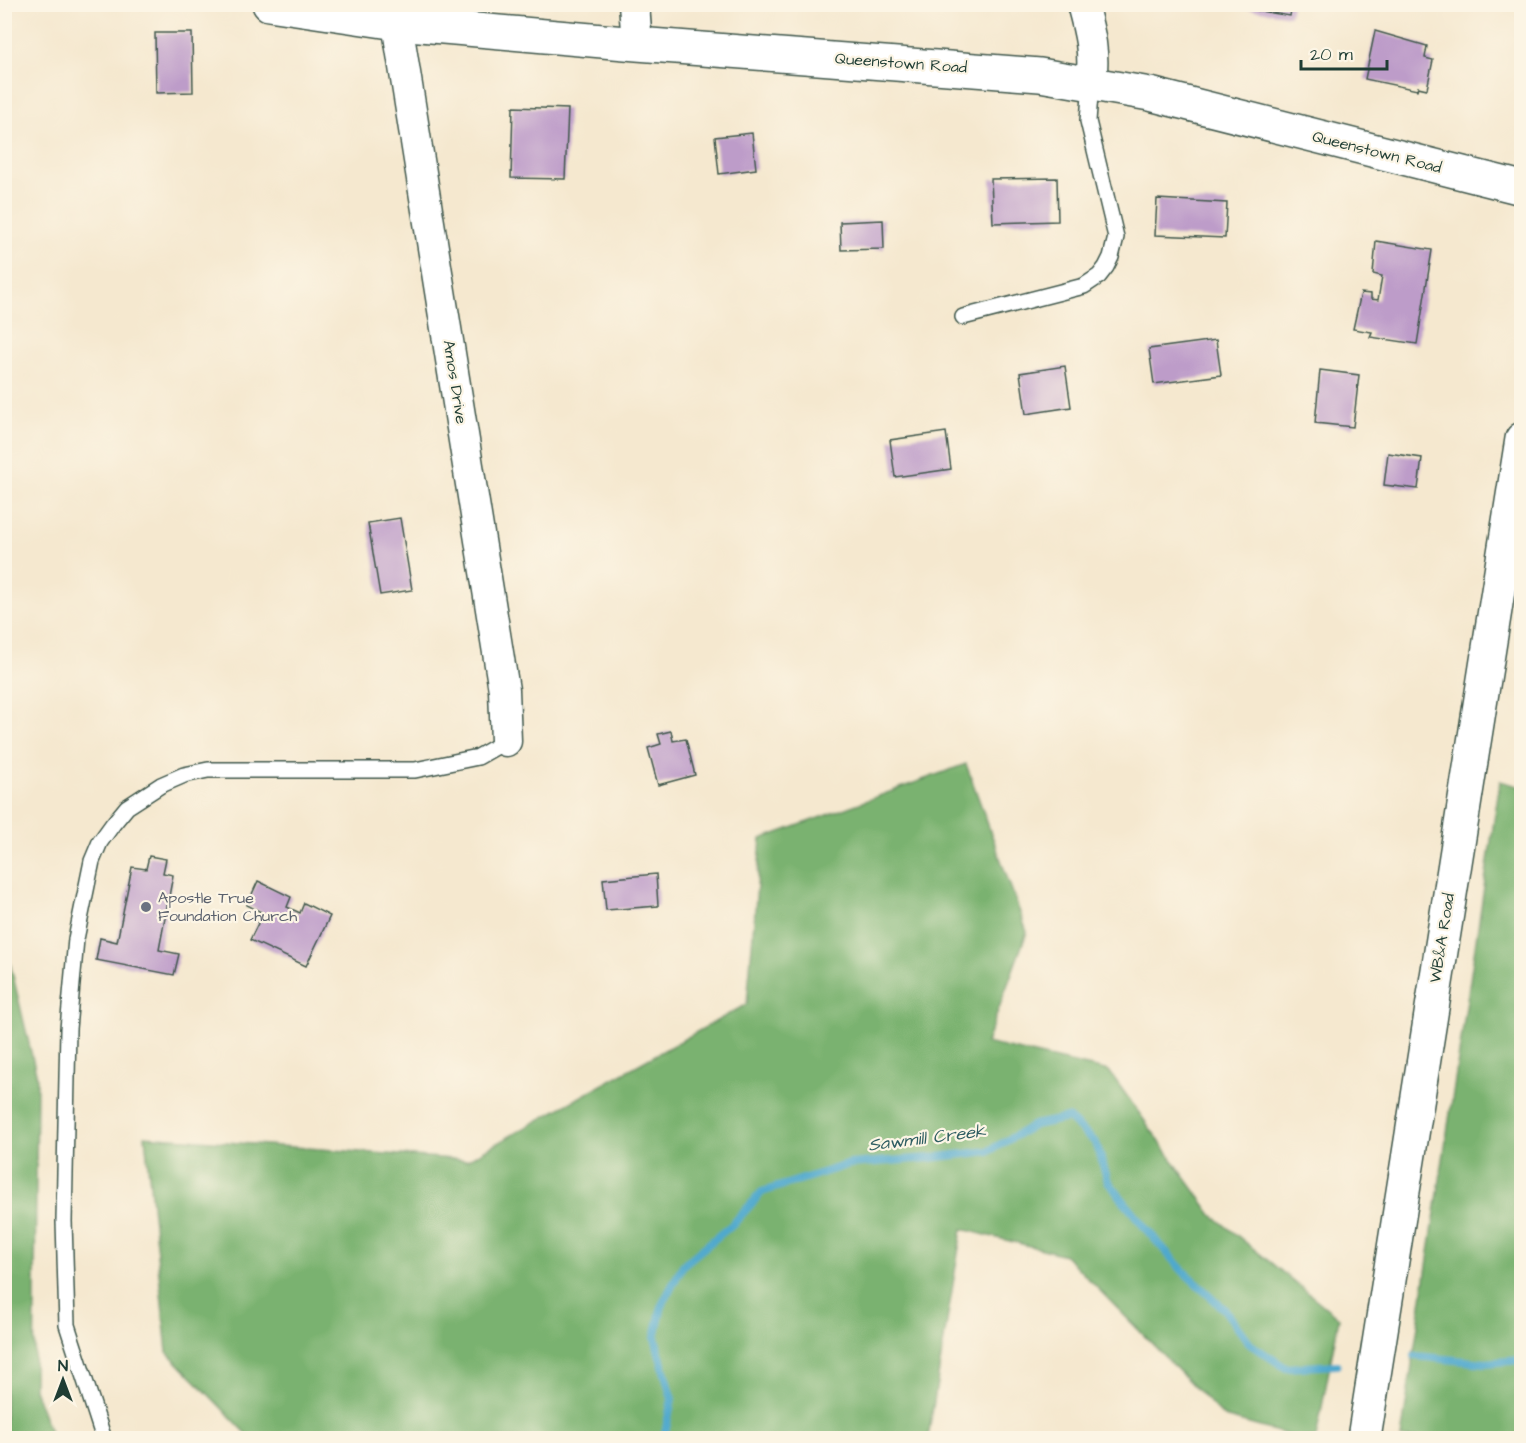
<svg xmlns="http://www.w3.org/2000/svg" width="1526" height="1443" font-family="'Architects Daughter',sans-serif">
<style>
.forest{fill:#7ab26f;stroke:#4c7852;stroke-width:1.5}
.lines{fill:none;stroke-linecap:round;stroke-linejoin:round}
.stream{stroke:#50a9cd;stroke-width:8}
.building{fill:#bd9cc9}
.service-casing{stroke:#3f574b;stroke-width:18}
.minor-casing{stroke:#3f574b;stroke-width:33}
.tertiary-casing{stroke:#3f574b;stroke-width:36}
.service{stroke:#fff;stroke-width:15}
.minor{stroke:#fff;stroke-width:30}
.tertiary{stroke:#fff;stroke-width:33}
.worship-dot{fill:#6b7280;stroke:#fcf5e5;stroke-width:2}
.labels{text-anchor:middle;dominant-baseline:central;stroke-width:4.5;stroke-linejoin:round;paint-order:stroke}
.street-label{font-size:16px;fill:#1f3d34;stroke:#fcf5e5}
.worship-label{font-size:16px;fill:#5b616d;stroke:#fcf5e5;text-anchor:start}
.water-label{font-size:18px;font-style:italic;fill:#2e5d62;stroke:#fcf5e5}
</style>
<rect width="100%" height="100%" fill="#fcf5e5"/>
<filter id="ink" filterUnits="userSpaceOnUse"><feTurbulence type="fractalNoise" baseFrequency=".0167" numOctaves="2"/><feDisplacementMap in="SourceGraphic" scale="12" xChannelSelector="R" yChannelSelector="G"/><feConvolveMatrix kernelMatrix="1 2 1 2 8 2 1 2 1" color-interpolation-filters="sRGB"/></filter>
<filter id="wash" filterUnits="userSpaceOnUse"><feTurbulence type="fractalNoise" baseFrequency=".008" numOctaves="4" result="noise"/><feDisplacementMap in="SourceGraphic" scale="24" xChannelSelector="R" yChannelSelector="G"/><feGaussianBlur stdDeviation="1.35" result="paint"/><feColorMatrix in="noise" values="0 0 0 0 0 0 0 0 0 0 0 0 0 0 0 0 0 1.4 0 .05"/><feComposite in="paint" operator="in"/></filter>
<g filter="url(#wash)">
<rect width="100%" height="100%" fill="#f5e8cf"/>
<g class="forest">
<polygon points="966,764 1027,932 986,1043 1109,1071 1212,1215 1339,1318 1316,1438 1300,1438 1224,1417 1065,1255 962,1229 928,1438 251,1438 167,1352 145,1136 467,1160 747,1004 761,839"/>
<polygon points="1500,781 1522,787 1521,1438 1401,1438"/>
<polygon points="4,938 37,1077 34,1389 52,1438 5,1438"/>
</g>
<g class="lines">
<g class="stream">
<polyline points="1415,1356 1485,1363 1522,1360"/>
<polyline points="664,1438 672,1399 655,1338 662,1305 683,1265 734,1223 762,1192 850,1164 930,1158 989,1151 1034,1125 1068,1118 1096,1143 1108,1181 1146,1229 1183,1271 1224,1309 1250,1344 1286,1368 1337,1365"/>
</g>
</g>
<g id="blocks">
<g class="building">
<polygon points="1243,4 1292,4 1290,16 1242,8"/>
<polygon points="1375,31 1427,46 1425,58 1433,60 1427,89 1418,87 1417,90 1365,79"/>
<polygon points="155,33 192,33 193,92 156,93"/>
<polygon points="513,107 568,109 565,179 511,178"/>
<polygon points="752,133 756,169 719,174 715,137"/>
<polygon points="1057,178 1058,221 993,223 991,179"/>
<polygon points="1157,199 1227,203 1225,238 1155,235"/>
<polygon points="883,220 884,249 841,250 840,222"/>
<polygon points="1376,241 1432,250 1417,344 1370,337 1372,332 1353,329 1361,293 1371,294 1371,299 1378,300 1382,276 1373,274"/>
<polygon points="1216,340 1221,375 1154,384 1149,349"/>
<polygon points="1065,366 1071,407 1026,414 1020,373"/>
<polygon points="1320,370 1359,375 1353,427 1315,423"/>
<polygon points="946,432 951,469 895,477 890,440"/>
<polygon points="1388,453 1422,458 1418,489 1384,485"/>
<polygon points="400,518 412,590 380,595 368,523"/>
<polygon points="671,731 673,741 686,739 695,775 658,785 648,748 661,744 658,734"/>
<polygon points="149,856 166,859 163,873 173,875 159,950 179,954 174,975 96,960 100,938 117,942 132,867 146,869"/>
<polygon points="656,874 658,906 606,910 603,879"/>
<polygon points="258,881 291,897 287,907 300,913 304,903 330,916 306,966 250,940 263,913 247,905"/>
</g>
</g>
</g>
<g filter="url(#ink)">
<use href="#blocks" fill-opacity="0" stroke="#3f574b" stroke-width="1.5"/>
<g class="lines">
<g class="service-casing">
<g id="service">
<polyline points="963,317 1084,286 1099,276 1106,267 1111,257 1116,237 1088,121 1091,82"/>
<polyline points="102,1433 67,1325 64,1221 68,1029 76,939 92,861 100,842 113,824 127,807 161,785 184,775 208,770 415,770 478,757 506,741"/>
</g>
</g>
<g class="minor-casing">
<g id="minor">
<polyline points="634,4 637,44"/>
<path d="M1082 4C1090 33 1095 53 1091 82"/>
<polyline points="397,23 504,690 506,741"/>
</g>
</g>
<g class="tertiary-casing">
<g id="tertiary">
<polyline points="269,4 397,23 637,44 1040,75 1150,94 1522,188"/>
<polyline points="1364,1438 1522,439"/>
</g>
</g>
<use href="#service" class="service"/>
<use href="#minor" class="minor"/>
<use href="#tertiary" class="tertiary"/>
</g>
</g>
<circle class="worship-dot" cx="146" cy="907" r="6"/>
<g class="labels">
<g class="street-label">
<text transform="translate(901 63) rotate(4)">Queenstown Road</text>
<text transform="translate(1377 152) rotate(14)">Queenstown Road</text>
<text transform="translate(455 382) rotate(81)">Amos Drive</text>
<text transform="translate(1442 938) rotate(-81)">WB&amp;A Road</text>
</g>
<g class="worship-label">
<text x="158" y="898">Apostle True<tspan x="158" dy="18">Foundation Church</tspan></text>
</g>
<g class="water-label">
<text transform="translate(927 1138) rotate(-7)">Sawmill Creek</text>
</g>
</g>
<rect width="1526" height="1443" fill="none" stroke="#fcf5e5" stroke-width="24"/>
<g transform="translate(63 1380)" stroke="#fcf5e5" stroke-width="4.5" paint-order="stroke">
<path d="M0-4.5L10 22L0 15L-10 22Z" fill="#1f3d34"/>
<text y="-9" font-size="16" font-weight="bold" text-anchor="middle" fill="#1f3d34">N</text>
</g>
<path d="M1301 60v9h86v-9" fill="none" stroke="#1f3d34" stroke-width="3"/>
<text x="1310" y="60" font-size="18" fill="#1f3d34" stroke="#fcf5e5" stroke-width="4.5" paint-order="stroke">20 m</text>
</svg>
